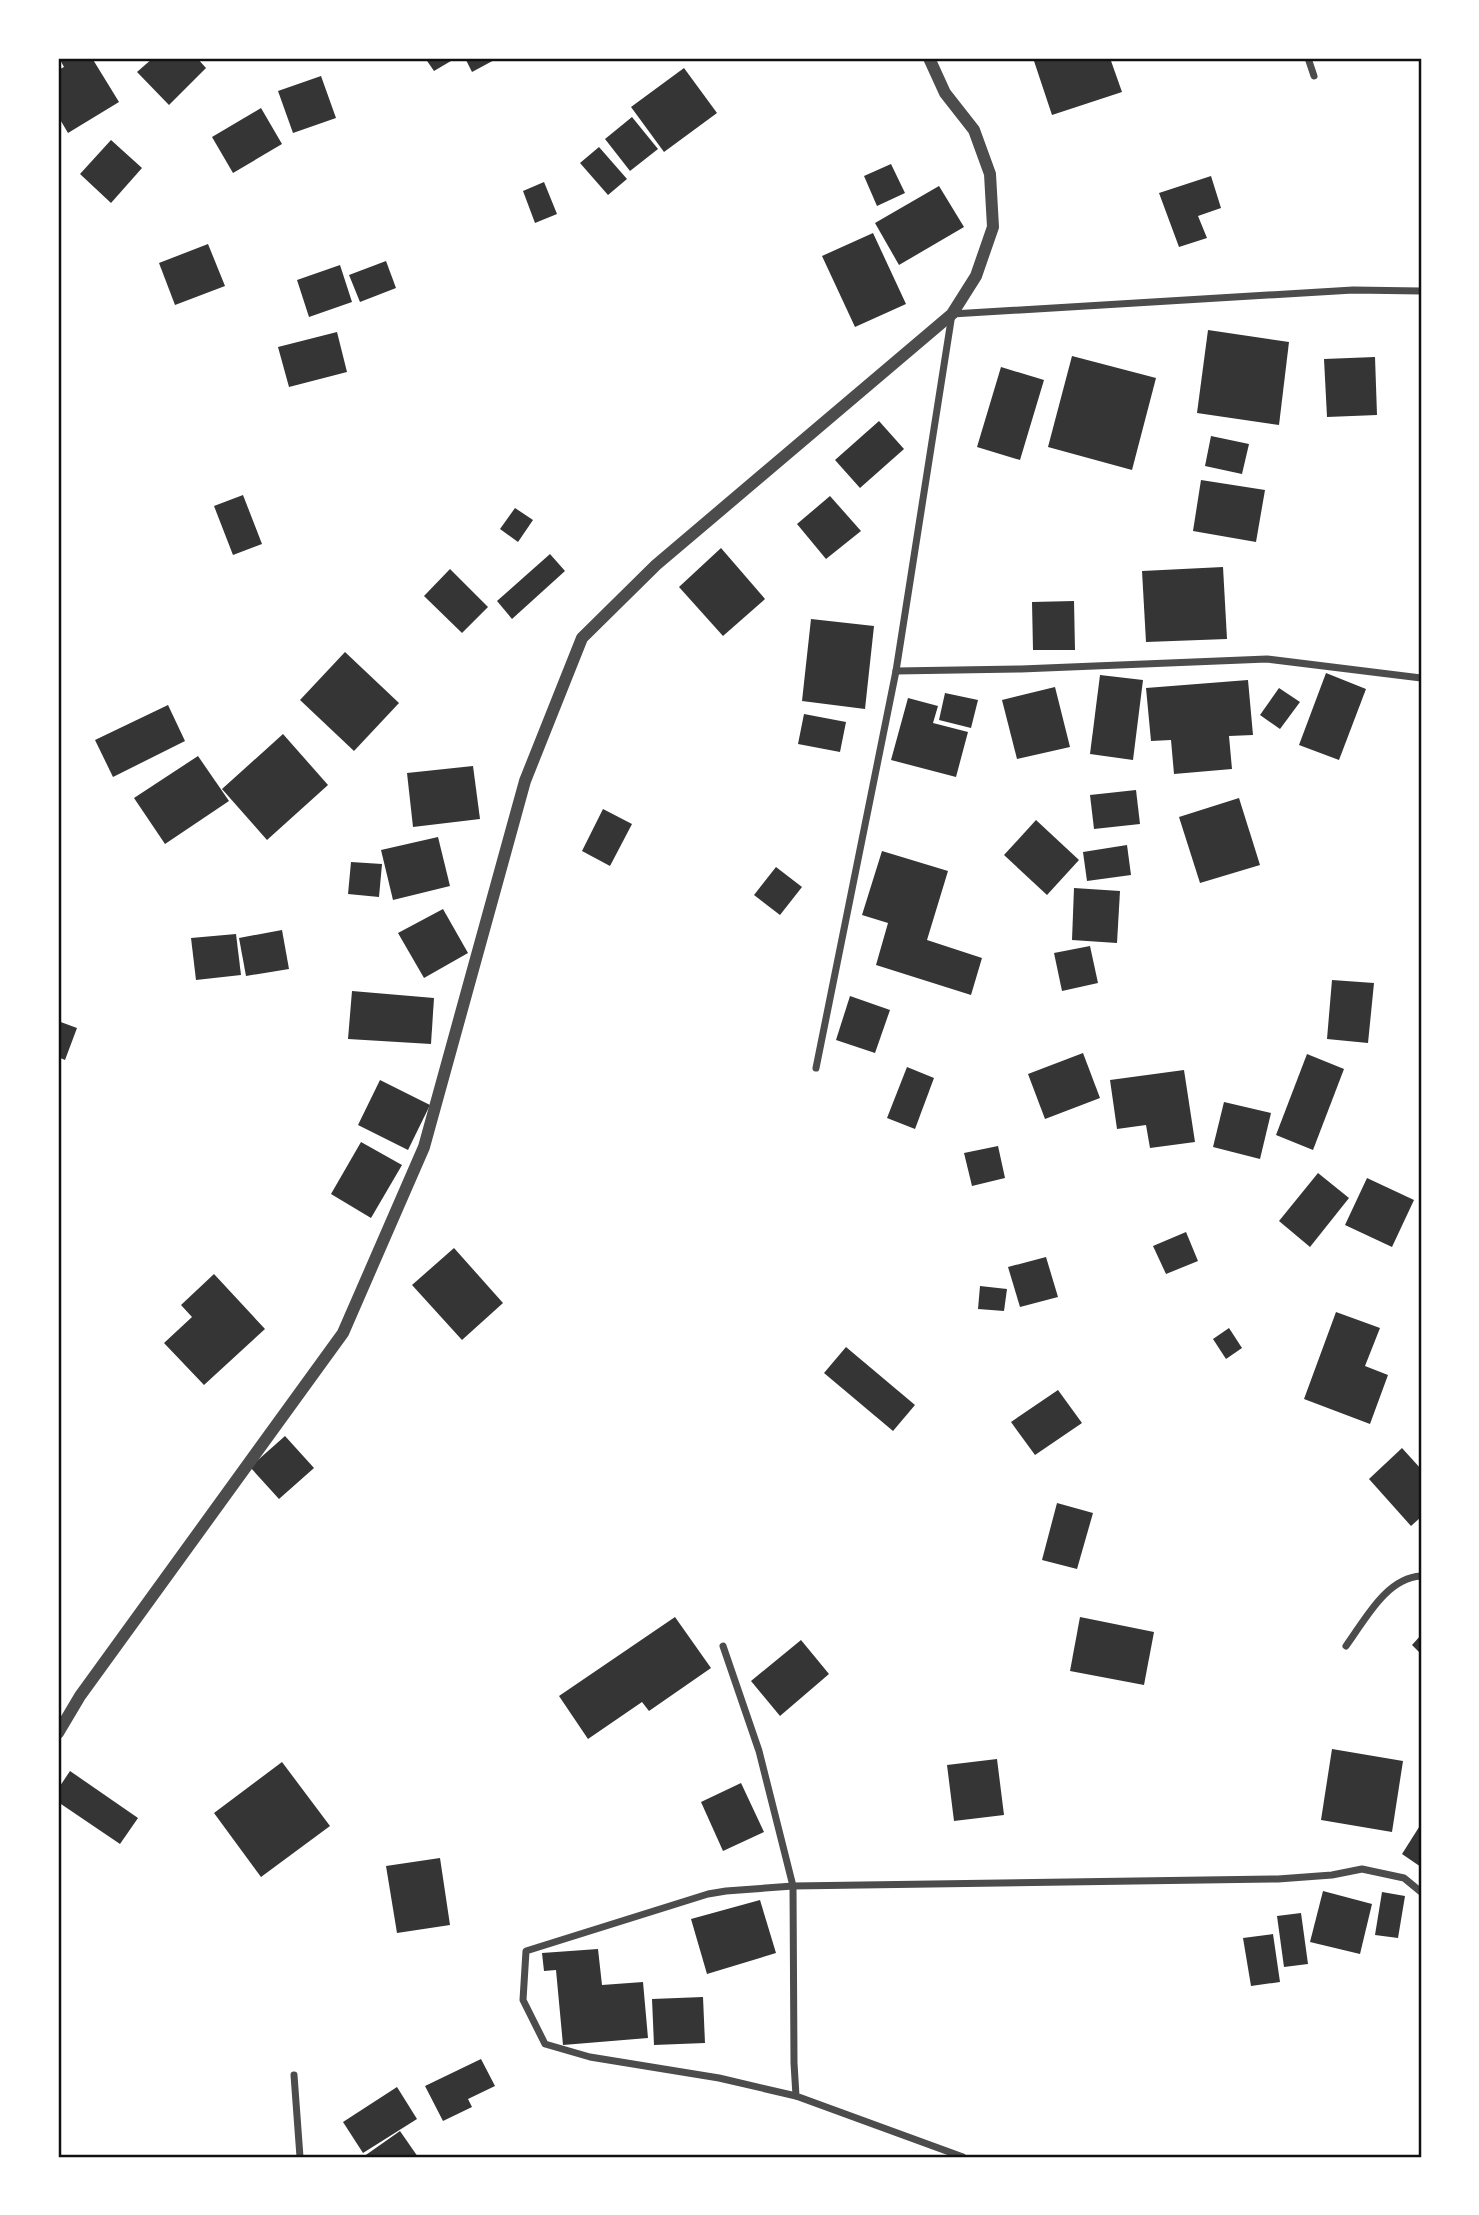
<svg xmlns="http://www.w3.org/2000/svg" width="1479" height="2215" font-family="'Asap Condensed',sans-serif">
<style>
.building{fill:#353535}
.lines{fill:none;stroke-linecap:round;stroke-linejoin:round}
.minor{stroke:#4c4c4c;stroke-width:7}
.tertiary{stroke:#4c4c4c;stroke-width:12}
.neatline{fill:none;stroke:#111;stroke-width:2.5}
</style>
<rect width="100%" height="100%" fill="#fff"/>
<g class="building">
<polygon points="59,58 92,58 119,102 68,133 58,116 58,70 64,67"/>
<polygon points="153,58 197,58 206,68 169,105 137,72"/>
<polygon points="425,58 456,58 434,71"/>
<polygon points="465,58 498,58 472,72"/>
<polygon points="1033,58 1110,58 1122,92 1052,115"/>
<polygon points="684,68 717,113 664,152 631,107"/>
<polygon points="321,76 336,118 293,133 278,91"/>
<polygon points="261,108 282,144 233,173 212,137"/>
<polygon points="632,117 658,149 630,171 605,139"/>
<polygon points="111,140 142,168 111,203 80,174"/>
<polygon points="599,147 627,179 608,195 580,163"/>
<polygon points="891,164 905,193 877,206 864,176"/>
<polygon points="1211,176 1221,208 1198,216 1207,238 1179,247 1159,193"/>
<polygon points="544,182 557,214 535,223 523,191"/>
<polygon points="939,186 964,227 899,265 875,223"/>
<polygon points="873,233 906,304 855,327 822,256"/>
<polygon points="208,244 225,286 175,305 159,263"/>
<polygon points="386,261 396,288 360,302 349,275"/>
<polygon points="340,265 352,302 309,317 297,280"/>
<polygon points="1208,330 1289,342 1279,425 1197,413"/>
<polygon points="337,332 347,372 289,387 278,347"/>
<polygon points="1072,356 1156,378 1132,470 1048,447"/>
<polygon points="1375,357 1377,415 1327,417 1324,359"/>
<polygon points="1001,367 1044,380 1020,460 977,447"/>
<polygon points="879,421 904,449 860,488 835,460"/>
<polygon points="1211,436 1249,444 1242,474 1205,466"/>
<polygon points="1201,480 1265,490 1256,542 1193,531"/>
<polygon points="243,495 262,544 233,555 214,506"/>
<polygon points="830,496 861,531 826,559 797,524"/>
<polygon points="515,508 533,520 518,542 500,529"/>
<polygon points="721,548 765,599 723,636 679,587"/>
<polygon points="550,554 565,571 512,619 497,601"/>
<polygon points="1223,567 1227,639 1146,642 1142,571"/>
<polygon points="450,569 488,607 462,633 424,596"/>
<polygon points="1074,601 1075,650 1033,650 1032,602"/>
<polygon points="811,619 874,626 865,709 802,701"/>
<polygon points="345,652 399,703 354,751 300,700"/>
<polygon points="1326,673 1366,689 1339,760 1299,745"/>
<polygon points="1100,675 1143,680 1133,760 1090,754"/>
<polygon points="1248,680 1253,735 1229,736 1232,769 1174,774 1171,740 1151,741 1146,688"/>
<polygon points="1055,687 1070,747 1017,759 1002,700"/>
<polygon points="1279,688 1300,702 1280,729 1260,715"/>
<polygon points="945,693 978,700 971,728 939,720"/>
<polygon points="908,698 938,706 933,723 968,732 956,777 891,760"/>
<polygon points="168,705 185,741 113,777 95,740"/>
<polygon points="804,714 846,722 840,752 798,744"/>
<polygon points="283,734 328,785 267,840 222,789"/>
<polygon points="198,756 229,801 165,844 134,798"/>
<polygon points="473,766 480,819 413,827 407,773"/>
<polygon points="1136,790 1140,824 1094,829 1090,795"/>
<polygon points="1239,798 1260,865 1200,883 1179,817"/>
<polygon points="603,809 632,824 610,866 582,851"/>
<polygon points="1036,820 1079,860 1047,895 1004,855"/>
<polygon points="438,837 450,886 393,900 381,850"/>
<polygon points="1127,845 1131,875 1087,881 1083,852"/>
<polygon points="882,851 948,871 927,940 982,958 971,995 876,965 888,923 862,915"/>
<polygon points="351,862 382,864 379,897 348,894"/>
<polygon points="776,867 802,887 780,915 754,895"/>
<polygon points="1074,888 1120,891 1117,943 1072,940"/>
<polygon points="443,909 468,953 424,978 398,933"/>
<polygon points="282,930 289,969 246,976 239,938"/>
<polygon points="236,934 241,975 196,980 191,938"/>
<polygon points="1090,946 1098,983 1062,991 1054,953"/>
<polygon points="1332,980 1374,983 1368,1043 1327,1039"/>
<polygon points="352,991 434,998 431,1044 348,1039"/>
<polygon points="850,996 890,1010 875,1053 836,1040"/>
<polygon points="58,1021 77,1028 65,1060 58,1057"/>
<polygon points="1083,1053 1100,1098 1045,1119 1028,1074"/>
<polygon points="1307,1054 1344,1069 1313,1150 1276,1135"/>
<polygon points="907,1067 934,1078 915,1129 887,1118"/>
<polygon points="1184,1070 1195,1142 1150,1148 1146,1125 1117,1129 1110,1080"/>
<polygon points="380,1080 430,1105 408,1150 358,1125"/>
<polygon points="1224,1102 1271,1113 1260,1159 1213,1147"/>
<polygon points="361,1142 402,1165 371,1218 331,1194"/>
<polygon points="998,1146 1005,1178 972,1186 964,1153"/>
<polygon points="1318,1173 1349,1198 1310,1247 1279,1221"/>
<polygon points="1367,1178 1414,1200 1392,1247 1345,1225"/>
<polygon points="1186,1232 1198,1261 1166,1274 1153,1246"/>
<polygon points="454,1248 503,1303 462,1340 412,1285"/>
<polygon points="1046,1257 1058,1297 1020,1307 1008,1267"/>
<polygon points="214,1274 265,1329 204,1385 164,1343 192,1317 181,1305"/>
<polygon points="980,1286 1007,1289 1004,1311 978,1309"/>
<polygon points="1336,1312 1380,1328 1365,1366 1388,1375 1370,1424 1304,1399"/>
<polygon points="1229,1328 1242,1348 1226,1359 1213,1339"/>
<polygon points="846,1347 915,1405 893,1431 824,1373"/>
<polygon points="1058,1390 1082,1423 1035,1455 1011,1422"/>
<polygon points="285,1436 314,1468 279,1499 250,1467"/>
<polygon points="1402,1448 1421,1469 1421,1517 1411,1526 1369,1479"/>
<polygon points="1057,1503 1093,1513 1077,1569 1042,1560"/>
<polygon points="675,1617 711,1668 649,1711 642,1702 588,1739 559,1696"/>
<polygon points="1080,1617 1154,1632 1144,1685 1070,1671"/>
<polygon points="1421,1635 1421,1654 1412,1645"/>
<polygon points="801,1640 829,1674 780,1716 751,1681"/>
<polygon points="1332,1749 1403,1761 1392,1832 1321,1820"/>
<polygon points="997,1759 1004,1815 954,1821 947,1765"/>
<polygon points="282,1762 330,1826 261,1877 214,1813"/>
<polygon points="70,1771 138,1818 120,1844 58,1802 58,1789"/>
<polygon points="741,1783 764,1832 723,1851 701,1802"/>
<polygon points="1421,1824 1421,1867 1402,1854"/>
<polygon points="440,1858 450,1925 397,1933 386,1866"/>
<polygon points="1323,1891 1372,1904 1360,1954 1310,1942"/>
<polygon points="1382,1892 1405,1896 1398,1938 1375,1935"/>
<polygon points="760,1900 776,1953 707,1974 691,1919"/>
<polygon points="1301,1913 1308,1964 1284,1967 1277,1916"/>
<polygon points="1273,1934 1280,1982 1251,1986 1243,1938"/>
<polygon points="598,1949 602,1985 643,1982 648,2038 563,2045 556,1970 544,1971 542,1953"/>
<polygon points="703,1997 705,2043 654,2045 652,1999"/>
<polygon points="481,2059 495,2086 468,2099 472,2107 443,2121 425,2086"/>
<polygon points="397,2087 417,2119 363,2153 343,2122"/>
<polygon points="400,2131 418,2157 363,2157"/>
</g>
<g class="lines">
<g class="minor">
<polyline points="1308,58 1314,76"/>
<polyline points="896,671 1021,669 1267,659 1421,678"/>
<polyline points="816,1068 896,671 952,314 1353,290 1421,291"/>
<polyline points="723,1646 759,1751 793,1886 794,2063 796,2096 963,2157"/>
<path d="M1346 1646C1365 1620 1386 1578 1421 1576"/>
<polyline points="294,2075 300,2157"/>
<polyline points="796,2096 719,2078 590,2057 545,2044 523,2000 526,1951 708,1894 726,1891 793,1886 1278,1879 1332,1875 1362,1869 1404,1878 1421,1892"/>
</g>
<polyline class="tertiary" points="58,1733 80,1696 343,1333 424,1147 525,781 582,638 656,565 952,314 976,276 993,227 990,174 974,130 945,93 929,58"/>
</g>
<rect width="1479" height="2215" fill="none" stroke="#ffffff" stroke-width="119"/>
<rect x="60" y="60" width="1360" height="2096" class="neatline"/>
</svg>
